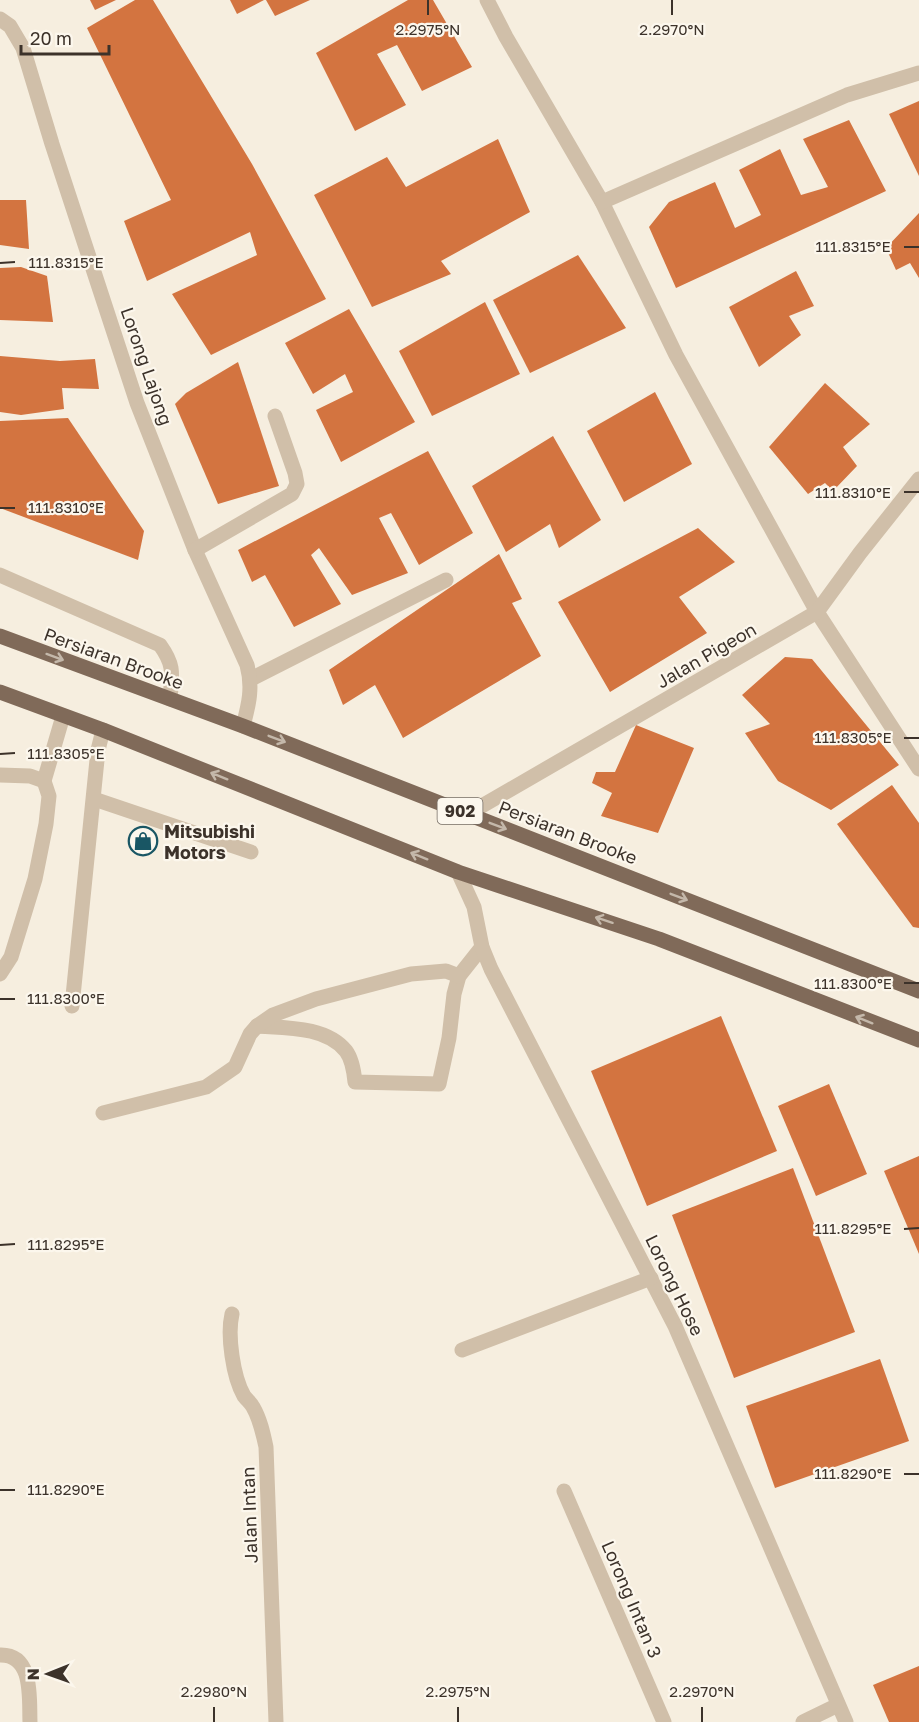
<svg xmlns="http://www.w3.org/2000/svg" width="919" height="1722" font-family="'Golos Text',sans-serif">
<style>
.building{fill:#d37440}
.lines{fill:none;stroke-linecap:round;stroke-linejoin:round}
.lane{stroke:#d0bfa9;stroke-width:15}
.street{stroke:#d0bfa9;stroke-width:15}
.primary{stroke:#806a59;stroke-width:15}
.oneway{stroke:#c4b8aa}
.ticks{fill:none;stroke:#3c322a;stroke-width:2}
.labels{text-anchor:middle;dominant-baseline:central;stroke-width:4.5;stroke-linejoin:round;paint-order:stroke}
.shield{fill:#fcf7ed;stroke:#766d64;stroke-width:1.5}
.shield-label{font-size:16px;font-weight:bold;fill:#3c322a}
.street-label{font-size:18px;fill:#3c322a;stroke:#fcf7ed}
.poi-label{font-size:18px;font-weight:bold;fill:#3c322a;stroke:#fcf7ed;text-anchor:start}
.ticks-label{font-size:15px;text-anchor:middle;fill:#3c322a;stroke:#fcf7ed;stroke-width:4.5;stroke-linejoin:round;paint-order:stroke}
</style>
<rect width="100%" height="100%" fill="#f6eedf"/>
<g class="building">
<polygon points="90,0 116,0 95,10"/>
<polygon points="135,0 153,0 252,164 326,299 211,355 172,294 257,255 250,232 147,281 124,221 171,200 87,28"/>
<polygon points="230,0 264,0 237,14"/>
<polygon points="266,0 310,0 275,16"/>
<polygon points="408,0 433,0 472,67 422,91 397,45 377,54 406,105 355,131 316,53"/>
<polygon points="919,101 919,176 889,114"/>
<polygon points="849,120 886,191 676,288 649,227 669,202 715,182 735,228 761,215 739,170 780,149 801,195 828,187 803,139"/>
<polygon points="498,139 530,212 441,261 451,274 372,307 314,195 387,157 406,187"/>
<polygon points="0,200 26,200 29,249 0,245"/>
<polygon points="919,213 919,278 910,263 896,270 886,248"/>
<polygon points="578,255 626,328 530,373 493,300"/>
<polygon points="21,267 47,276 53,322 0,320 0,268"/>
<polygon points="796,271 814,306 789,316 801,335 759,367 729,307"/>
<polygon points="485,302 520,374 432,416 399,351"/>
<polygon points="349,309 415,422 341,462 316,410 353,392 345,374 313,394 285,343"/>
<polygon points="0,356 60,361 95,359 99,389 62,388 64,409 21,415 0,412"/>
<polygon points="238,362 279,486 218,504 175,404 186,393"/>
<polygon points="825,383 870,424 843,447 857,466 833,491 825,483 808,494 769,447"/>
<polygon points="655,392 692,464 624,502 587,431"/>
<polygon points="68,418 144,531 138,560 0,508 0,421"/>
<polygon points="553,436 601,520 559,548 550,524 506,552 472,486"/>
<polygon points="428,451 473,533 419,565 391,513 379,518 408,573 352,595 319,548 311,555 341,604 294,627 265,575 252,582 238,550"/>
<polygon points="698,528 735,562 679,597 707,633 610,692 558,602"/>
<polygon points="499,554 522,599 512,603 541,656 403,738 375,685 343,705 329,670"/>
<polygon points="785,657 812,659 899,765 831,810 778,781 745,733 770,724 742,695"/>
<polygon points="636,725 694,748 658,833 601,816 612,793 592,783 596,772 615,772"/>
<polygon points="892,785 919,823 919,928 913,927 837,824"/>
<polygon points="721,1016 777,1151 647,1206 591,1071"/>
<polygon points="829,1084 867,1174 816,1196 778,1106"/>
<polygon points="919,1156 919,1254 884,1171"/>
<polygon points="793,1168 855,1332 734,1378 672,1215"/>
<polygon points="880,1359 909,1441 775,1488 746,1406"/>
<polygon points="919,1666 919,1722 889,1722 873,1685"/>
</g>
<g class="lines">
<g class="lane">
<path d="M0 575 160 645C175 666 172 674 170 699"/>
<polyline points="251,679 446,580"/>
<polyline points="0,775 30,776 44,781"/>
<polyline points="94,799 251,852"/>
<polyline points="0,974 11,957 35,879 46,824 49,796 44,781 63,716"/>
<polyline points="72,1006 98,750 103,730"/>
<path d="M257 1026C285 1028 326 1026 346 1051 352 1059 354 1072 355 1082L439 1084 449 1038 454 994 459 976 482 947"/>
<polyline points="103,1113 206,1087 235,1067 250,1034 257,1026 273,1015 316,999 411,974 446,971 459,976"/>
<path d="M0 1655C34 1654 29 1699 30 1722"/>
</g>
<g class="street">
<polyline points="487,0 506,37 602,202 676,355 817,612 919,769"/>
<path d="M0 19 10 26 23 48 52 144 137 403 195 550 247 665C253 687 249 704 243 726"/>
<polyline points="602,202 847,95 919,73"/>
<polyline points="195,550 292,494 297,484 295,473 275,416"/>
<polyline points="468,814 817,612 860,553 919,479"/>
<polyline points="458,872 474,907 482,947 491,969 675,1326 846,1722"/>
<path d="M232 1314C227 1335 233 1377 244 1396 247 1400 251 1403 253 1407 260 1419 263 1433 266 1447L276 1722"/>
<polyline points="462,1350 651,1278"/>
<polyline points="564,1491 664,1722"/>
<polyline points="803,1722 838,1705"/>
</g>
<g class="primary">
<polyline points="0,636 243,726 919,991"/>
<polyline points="0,692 103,730 458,872 659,939 919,1040"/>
</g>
</g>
<defs><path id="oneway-shaft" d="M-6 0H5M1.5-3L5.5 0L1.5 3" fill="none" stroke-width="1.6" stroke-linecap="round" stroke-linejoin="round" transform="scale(1.5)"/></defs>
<g class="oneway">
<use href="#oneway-shaft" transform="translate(55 657) rotate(20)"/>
<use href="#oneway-shaft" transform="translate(277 739) rotate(21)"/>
<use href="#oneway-shaft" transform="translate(219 776) rotate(-158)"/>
<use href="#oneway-shaft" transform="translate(498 826) rotate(21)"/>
<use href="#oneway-shaft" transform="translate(419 856) rotate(-158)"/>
<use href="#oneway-shaft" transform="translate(679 897) rotate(21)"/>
<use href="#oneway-shaft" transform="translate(604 920) rotate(-162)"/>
<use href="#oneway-shaft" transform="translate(864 1020) rotate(-158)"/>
</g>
<path class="ticks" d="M428 0V15M672 0V15M904 247H919M0 263 15 262M904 492H919M0 508H15M904 738H919M0 754 15 753M904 983H919M0 999H15M904 1229 919 1228M0 1245 15 1244M904 1474H919M0 1490H15M214 1707V1722M458 1707V1722M702 1707V1722"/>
<defs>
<g id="shop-ring" transform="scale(1.5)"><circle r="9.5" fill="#fcf7ed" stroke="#195664" stroke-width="1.5"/><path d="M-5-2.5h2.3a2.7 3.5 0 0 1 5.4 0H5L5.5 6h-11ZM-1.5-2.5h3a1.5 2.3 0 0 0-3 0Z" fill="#195664"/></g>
</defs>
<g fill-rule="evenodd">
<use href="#shop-ring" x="143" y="841"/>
</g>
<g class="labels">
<rect class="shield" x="437.5" y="798" width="45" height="26" rx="4.5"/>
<g class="shield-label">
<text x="460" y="811">902</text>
</g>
<g class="street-label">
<text transform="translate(147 366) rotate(71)">Lorong Lajong</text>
<text transform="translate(706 655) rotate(-30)">Jalan Pigeon</text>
<text transform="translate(114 658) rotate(20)">Persiaran Brooke</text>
<text transform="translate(568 832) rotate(21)">Persiaran Brooke</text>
<text transform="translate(675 1285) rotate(64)">Lorong Hose</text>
<text transform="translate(249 1515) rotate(-92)">Jalan Intan</text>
<text transform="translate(632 1599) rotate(67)">Lorong Intan 3</text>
</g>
<g class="poi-label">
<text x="164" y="831">Mitsubishi<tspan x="164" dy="21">Motors</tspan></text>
</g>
</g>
<g class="ticks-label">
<text x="428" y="35">2.2975°N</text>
<text x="672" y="35">2.2970°N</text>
<text x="853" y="252">111.8315°E</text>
<text x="66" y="268">111.8315°E</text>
<text x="853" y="498">111.8310°E</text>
<text x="66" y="513">111.8310°E</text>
<text x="853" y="743">111.8305°E</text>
<text x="66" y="759">111.8305°E</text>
<text x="853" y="989">111.8300°E</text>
<text x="66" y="1004">111.8300°E</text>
<text x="853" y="1234">111.8295°E</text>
<text x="66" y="1250">111.8295°E</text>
<text x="853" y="1479">111.8290°E</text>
<text x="66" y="1495">111.8290°E</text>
<text x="214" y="1697">2.2980°N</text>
<text x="458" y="1697">2.2975°N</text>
<text x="702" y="1697">2.2970°N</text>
</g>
<g transform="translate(48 1674) rotate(269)" stroke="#fcf7ed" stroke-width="4.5" paint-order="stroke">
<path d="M0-4.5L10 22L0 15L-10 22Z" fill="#3c322a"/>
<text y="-9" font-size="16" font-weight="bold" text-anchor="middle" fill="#3c322a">N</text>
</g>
<path d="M21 45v9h88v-9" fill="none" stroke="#3c322a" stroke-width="3"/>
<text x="30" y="45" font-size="18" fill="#3c322a" stroke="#fcf7ed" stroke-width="4.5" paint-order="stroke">20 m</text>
</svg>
